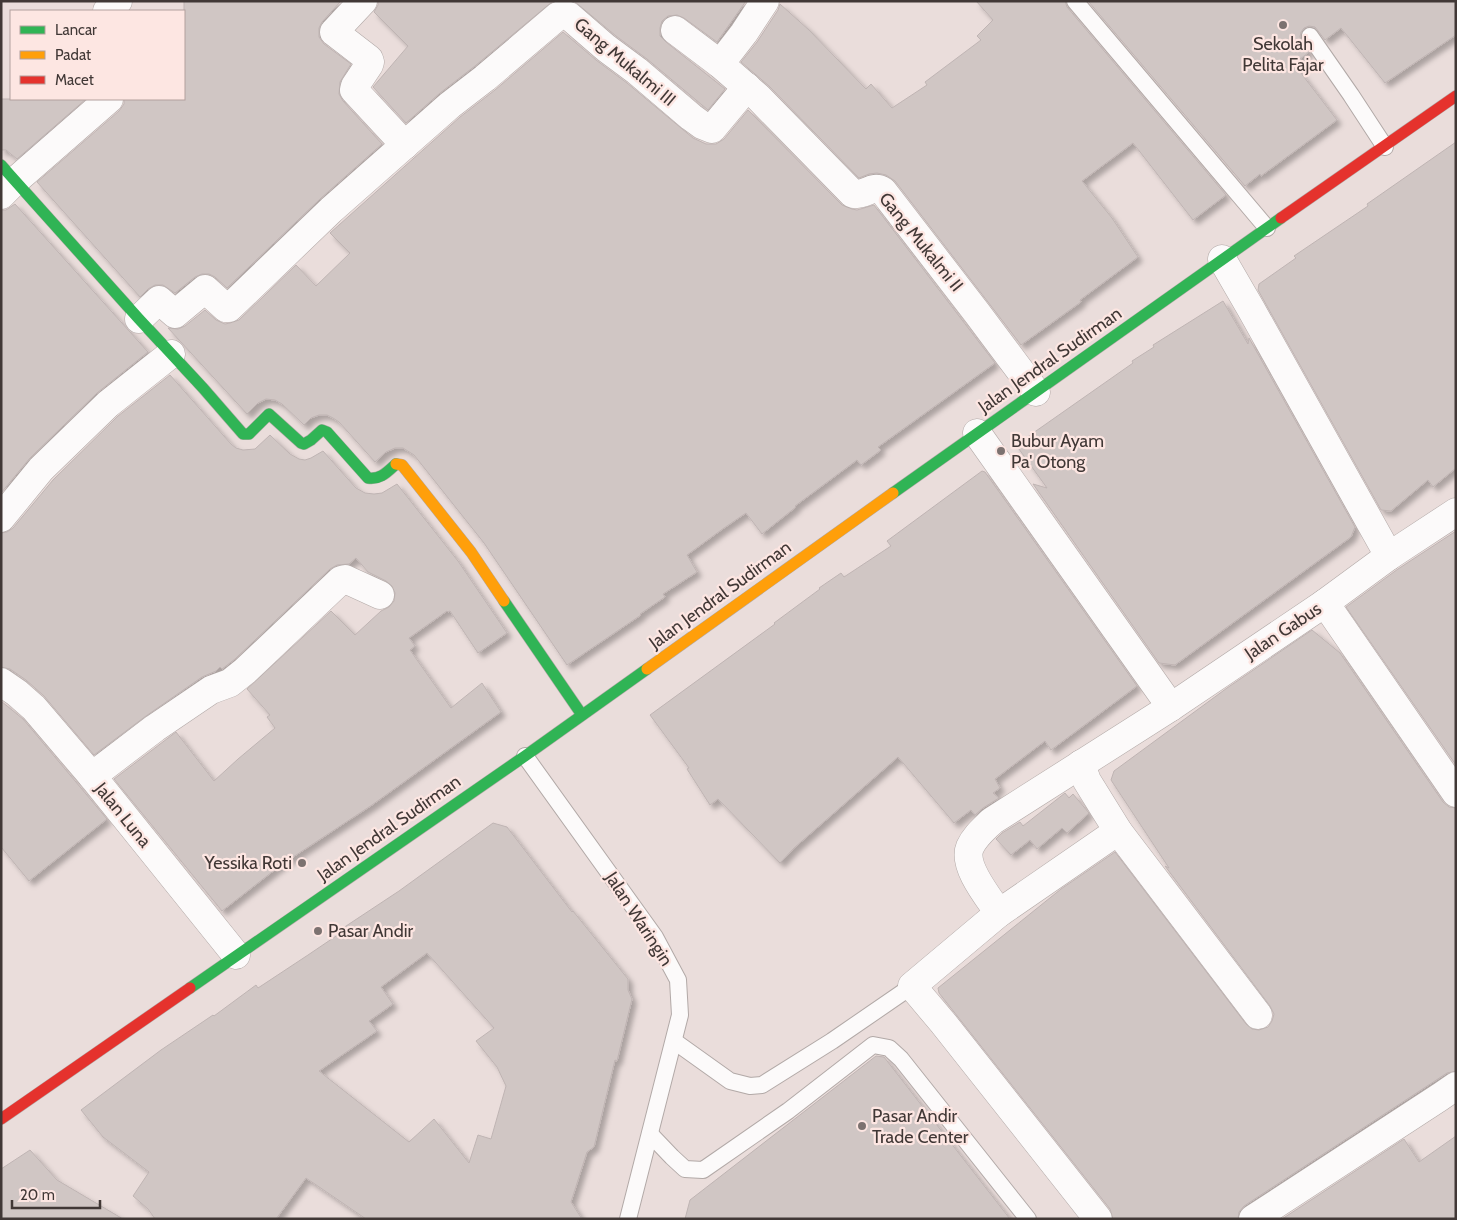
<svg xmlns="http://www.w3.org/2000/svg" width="1457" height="1220" font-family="Cabin,sans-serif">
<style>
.building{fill:#d0c6c4;stroke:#bfb4b3;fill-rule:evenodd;filter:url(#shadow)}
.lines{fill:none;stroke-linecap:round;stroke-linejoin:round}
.lane-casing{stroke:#b2a9a7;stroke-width:18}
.street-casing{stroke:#b2a9a7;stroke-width:29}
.fast-casing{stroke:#b2a9a7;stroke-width:12}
.slow-casing{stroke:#b2a9a7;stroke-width:12}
.jam-casing{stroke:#b2a9a7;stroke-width:12}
.lane{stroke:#fcfafa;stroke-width:16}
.street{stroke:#fcfafa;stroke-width:28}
.fast{stroke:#30b455;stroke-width:11}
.slow{stroke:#ff9f0a;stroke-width:11}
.jam{stroke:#e5322d;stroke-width:11}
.poi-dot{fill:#7c7270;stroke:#fde6e2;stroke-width:2}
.labels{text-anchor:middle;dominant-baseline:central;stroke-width:4.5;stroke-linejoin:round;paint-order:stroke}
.poi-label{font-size:18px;fill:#413836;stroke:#fde6e2;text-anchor:start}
.street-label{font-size:18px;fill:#413836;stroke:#fde6e2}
</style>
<defs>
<filter id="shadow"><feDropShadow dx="4.5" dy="4.5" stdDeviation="2.5" flood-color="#0004"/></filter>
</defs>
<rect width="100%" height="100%" fill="#eadddb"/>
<g class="building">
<polygon points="184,1 341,1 322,22 319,28 319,37 324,44 351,64 340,82 339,94 343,101 382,144 320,199 227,288 215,277 209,274 202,274 195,277 175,293 163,285 155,285 148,289 140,297 37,182 119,111 124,104 124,99 184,99"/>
<polygon points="378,1 553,1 475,66 440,93 406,123 373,87 408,46 374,12 378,5"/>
<polygon points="574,1 746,1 717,42 684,18 677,15 668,16 662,21 660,28 660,36 666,42 725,89 708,110 647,59 616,36"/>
<polygon points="976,1 1065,1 1067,7 1226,195 1193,220 1133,143 1082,181 1112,218 1138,257 1080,300 1081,302 1021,345 895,181 886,175 877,173 869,174 859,178 769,86 741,62 757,42 778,10 780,4 809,30 866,89 871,84 892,108 927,85 925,82 981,40 977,36 993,20"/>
<polygon points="1088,1 1456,1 1456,35 1385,83 1341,28 1325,40 1315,27 1309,26 1304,28 1301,32 1300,37 1309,52 1294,64 1337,120 1261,176 1260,174 1245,186"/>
<polygon points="563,32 596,60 627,83 693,138 706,144 716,144 724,139 748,110 842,205 852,209 857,210 874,205 995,363 878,447 881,450 861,465 857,460 795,506 796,507 762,534 746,513 724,528 687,555 697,572 663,594 665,597 640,614 641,615 567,665 484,543 414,455 403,448 395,448 386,452 375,462 339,422 333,418 327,415 319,415 311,418 304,425 282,404 275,400 266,399 258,403 247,414 168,328 178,329 185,326 205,310 216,320 225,324 230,323 239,320 296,265 316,286 350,253 330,233 460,117 495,90"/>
<polygon points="1,99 86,99 17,159 6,150 1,150"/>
<polygon points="1456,142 1456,468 1433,487 1428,480 1391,511 1381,510 1258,290 1259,284 1296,258 1294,256 1368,206 1367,204"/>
<polygon points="15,204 148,352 97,393 30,458 1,493 1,210 6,210"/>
<polygon points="1223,301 1248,344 1249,338 1355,527 1351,537 1175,665 1159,663 1033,484 1047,488 1016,445 1133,363 1132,361 1154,347 1153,345"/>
<polygon points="170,375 231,444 236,448 243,450 255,449 270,435 290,454 299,459 305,460 311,458 323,451 356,488 365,493 374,494 382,493 397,484 458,561 507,633 478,653 450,611 448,612 447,611 409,638 415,646 410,650 451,708 482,683 501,712 372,805 281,865 222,911 114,779 176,732 214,781 238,759 275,728 267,717 270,715 247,689 331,611 355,635 381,611 389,607 394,601 395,593 392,586 386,581 368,572 356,558 349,564 337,565 330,569 235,659 222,669 220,667 216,671 202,677 146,716 94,755 44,696 26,680 10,669 1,667 1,533 7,532 13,528 53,480 118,416"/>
<polygon points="982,471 985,472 1137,686 1051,750 1045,741 995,779 1000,788 993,793 999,798 983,808 975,815 971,810 954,823 898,757 794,848 780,863 718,799 710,805 687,769 689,768 650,715 775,624 774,623 820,589 819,588 841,573 844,577 891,546 887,541"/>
<polygon points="1456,531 1456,765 1346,607 1398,569"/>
<polygon points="1312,630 1340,653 1443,802 1449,807 1456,808 1456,1071 1447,1073 1244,1206 1239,1212 1238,1219 1113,1219 1110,1209 939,993 938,988 1061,889 1115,852 1246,1024 1252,1029 1259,1030 1268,1027 1272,1021 1274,1014 1270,1006 1165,866 1169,868 1111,780 1114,771 1227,688"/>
<polygon points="1,701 23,719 107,819 29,881 1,847"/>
<polygon points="1065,793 1069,798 1073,794 1089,813 1067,833 1062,828 1037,849 1030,840 1011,855 996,839 1002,833 1020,822 1023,826"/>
<path d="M493 823 507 827 572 912 573 911 628 979V990L632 999 617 1061 615 1060 594 1147 587 1152 571 1202 582 1219H366L306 1178 276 1219H155L148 1209 133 1196 149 1172 103 1137 81 1110 161 1050 213 1015 214 1016 256 985 258 988 308 955 342 932 340 930 399 891ZM427 953 494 1028 476 1041 497 1067 506 1086 491 1139 478 1135 469 1163 434 1119 409 1142 319 1071 377 1031 369 1021 393 1004 381 987Z"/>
<polygon points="876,1056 884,1057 1010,1219 685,1219 690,1200"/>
<polygon points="1456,1136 1456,1219 1282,1219 1404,1139 1419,1162"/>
<polygon points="30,1150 57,1180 123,1219 1,1219 1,1169"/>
</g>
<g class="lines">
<g class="lane-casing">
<g id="lane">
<polyline points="1075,1 1267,228"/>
<polyline points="1310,36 1351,95 1385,147"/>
<polyline points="525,756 655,937 678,980 680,1015 628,1219"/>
<polyline points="674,1041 730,1081 750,1086 762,1085 832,1041 912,986"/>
<polyline points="650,1134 672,1157 685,1169 703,1170 788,1111 873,1045 889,1048 901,1059 1028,1219"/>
</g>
</g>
<g class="street-casing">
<g id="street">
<polyline points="363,1 334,32 369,59 370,62 369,65 355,86 354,90 405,145"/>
<polyline points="107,11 118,1"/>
<path d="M675 30 720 64 758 97 853 194C866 196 872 184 883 191L977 313 1036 392"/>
<polyline points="720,64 744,33 765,1"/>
<polyline points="1,195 15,181 109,99"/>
<polyline points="1222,259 1251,309 1389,556"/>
<polyline points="139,319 159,300 175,314 205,289 226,308 229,308 331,210 450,105 485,78 558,16 563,14 569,16 606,48 637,71 691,117 702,125 712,129 747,87"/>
<polyline points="977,433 1171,707"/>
<polyline points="1,518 41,469 108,404 171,354"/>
<polyline points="1325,603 1456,793"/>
<polyline points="1,682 17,693 34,708 92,776 236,955"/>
<polyline points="1081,764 1087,781 1118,831 1258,1015"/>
<polyline points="92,776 155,728 211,690 230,683 245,671 341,580 345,579 380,595"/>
<path d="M999 913C989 898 962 866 970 847 975 836 984 829 992 821L1171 707 1325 603 1389 556 1456 512"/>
<polyline points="1098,1219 944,1024 912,986 999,913 1118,831"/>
<polyline points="1253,1219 1440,1097 1456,1086"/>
</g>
</g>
<g class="fast-casing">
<g id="fast">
<path d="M1 165 139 319 203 388 243 434H249L269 414 301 443 304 444 311 440 322 430 327 432 368 478C381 480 388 471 396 464"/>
<polyline points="893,493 1281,218"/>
<polyline points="504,601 582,715"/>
<polyline points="190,988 525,756 647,669"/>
</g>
</g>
<g class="slow-casing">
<g id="slow">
<polyline points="396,464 402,465 471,552 504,601"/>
<polyline points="647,669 893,493"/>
</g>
</g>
<g class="jam-casing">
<g id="jam">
<polyline points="1281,218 1456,96"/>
<polyline points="1,1119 190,988"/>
</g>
</g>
<use href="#lane" class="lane"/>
<use href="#street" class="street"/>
<use href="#fast" class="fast"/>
<use href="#slow" class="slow"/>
<use href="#jam" class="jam"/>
</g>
<g class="poi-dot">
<circle cx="1283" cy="25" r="5"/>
<circle cx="1001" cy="451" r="5"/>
<circle cx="302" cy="863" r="5"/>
<circle cx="318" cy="931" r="5"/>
<circle cx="862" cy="1126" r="5"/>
</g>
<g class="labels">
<g class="poi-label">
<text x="1283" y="44" text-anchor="middle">Sekolah<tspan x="1283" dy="21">Pelita Fajar</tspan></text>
<text x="1011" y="441">Bubur Ayam<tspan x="1011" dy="21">Pa' Otong</tspan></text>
<text x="292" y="863" text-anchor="end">Yessika Roti</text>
<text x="328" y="931">Pasar Andir</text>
<text x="872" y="1116">Pasar Andir<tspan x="872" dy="21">Trade Center</tspan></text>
</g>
<g class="street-label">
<text transform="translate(625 62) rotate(40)">Gang Mukalmi III</text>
<text transform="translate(921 242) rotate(51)">Gang Mukalmi II</text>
<text transform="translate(1050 360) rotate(-35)">Jalan Jendral Sudirman</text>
<text transform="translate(720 595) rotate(-36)">Jalan Jendral Sudirman</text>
<text transform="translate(1283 631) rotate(-34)">Jalan Gabus</text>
<text transform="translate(123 815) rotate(51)">Jalan Luna</text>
<text transform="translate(389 828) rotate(-35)">Jalan Jendral Sudirman</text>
<text transform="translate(639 919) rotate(57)">Jalan Waringin</text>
</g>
</g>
<rect width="1457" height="1220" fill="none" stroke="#413836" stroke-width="5"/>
<rect x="10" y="10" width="175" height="90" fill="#fde6e2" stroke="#b2a09d"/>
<rect x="20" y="26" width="25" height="8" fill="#30b455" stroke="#b2a09d"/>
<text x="55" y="35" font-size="15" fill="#413836">Lancar</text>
<rect x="20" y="51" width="25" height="8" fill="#ff9f0a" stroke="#b2a09d"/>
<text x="55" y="60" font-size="15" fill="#413836">Padat</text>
<rect x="20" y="76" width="25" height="8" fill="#e5322d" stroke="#b2a09d"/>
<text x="55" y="85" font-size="15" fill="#413836">Macet</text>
<path d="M12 1200v8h88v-8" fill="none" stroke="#413836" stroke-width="2.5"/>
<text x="20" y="1200" font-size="15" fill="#413836" stroke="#fde6e2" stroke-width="4" paint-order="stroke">20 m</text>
</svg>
